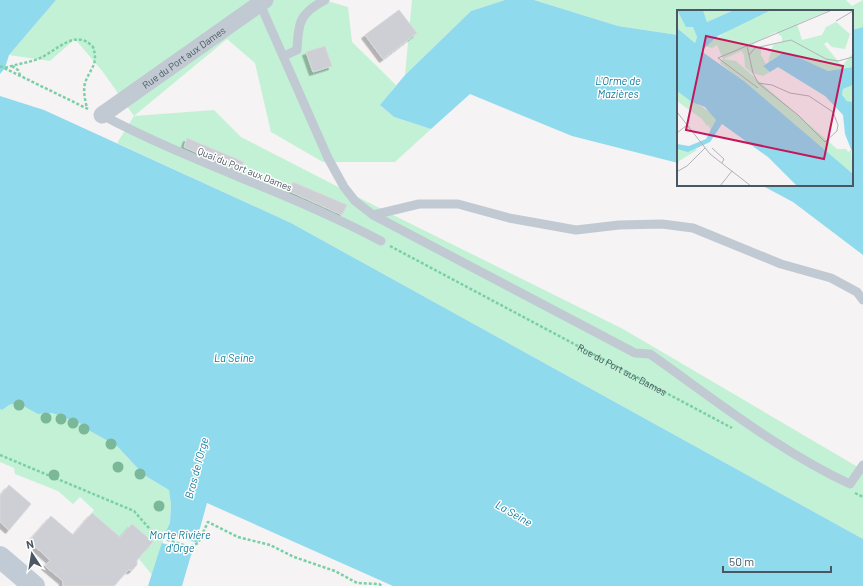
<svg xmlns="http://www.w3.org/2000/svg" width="863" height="586" font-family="Barlow,sans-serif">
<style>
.green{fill:#c3f1d5}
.water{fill:#90daee}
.pier{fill:#f5f3f3}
.building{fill:#cdcfd5;stroke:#d7d9de;filter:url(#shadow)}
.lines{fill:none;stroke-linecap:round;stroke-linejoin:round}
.path{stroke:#7ad0a6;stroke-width:2.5;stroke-dasharray:3 2;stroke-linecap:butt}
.lane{stroke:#c1cad2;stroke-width:9}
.street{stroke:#c1cad2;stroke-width:17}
.secondary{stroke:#c1cbd6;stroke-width:22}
.tree{fill:#7bb799}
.labels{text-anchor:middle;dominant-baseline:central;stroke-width:3;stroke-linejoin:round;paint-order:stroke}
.street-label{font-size:10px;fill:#4a5661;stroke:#fff}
.water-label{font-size:11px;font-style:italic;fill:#0c7c9b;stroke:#fff}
.inset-road{fill:none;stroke:#b1b4b9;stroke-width:1}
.view{fill:#c2185b;fill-opacity:0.15;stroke:#c2185b;stroke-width:2}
.inset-edge{fill:none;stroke:#4a5661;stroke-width:2}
</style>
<defs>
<filter id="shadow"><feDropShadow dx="-3.5" dy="3.5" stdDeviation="0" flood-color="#0004"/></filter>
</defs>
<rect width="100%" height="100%" fill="#f5f3f3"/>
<g class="green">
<polygon points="56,0 324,0 348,7 352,42 396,85 381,106 394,117 431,129 395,162 323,162 271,132 255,63 227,39 134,116 214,110 241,137 391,214 623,329 863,470 863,539 291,223 117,143 134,116 103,72 75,39 50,61 9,55"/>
<polygon points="412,0 505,0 471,11 405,75"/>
<polygon points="534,0 846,0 852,6 863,0 863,27 852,30 852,11 678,11 678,35 618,26"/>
<polygon points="18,403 44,414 52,413 88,426 90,431 117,446 144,475 169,490 171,505 170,523 165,533 153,576 139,559 153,542 132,524 120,537 92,513 94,510 80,497 73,504 58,491 15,474 14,468 0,462 0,409 2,410 9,405"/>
</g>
<g class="water">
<polygon points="0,0 56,0 9,55 5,68 0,74"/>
<polygon points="505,0 534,0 618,26 678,35 678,163 572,136 470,94 431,129 394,117 380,105 405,75 471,11"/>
<polygon points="863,27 863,255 793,202 761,185 852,185 852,30"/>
<polygon points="0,96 44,110 291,223 863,539 863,586 393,586 207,503 197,539 198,541 191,555 182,586 148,586 165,533 170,523 171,505 169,490 144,475 117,446 90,431 87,426 52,413 38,414 18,403 9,405 2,410 0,409"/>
</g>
<polygon class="pier" points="165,533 198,543 192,552 162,543"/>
<g class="building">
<polygon points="399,10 417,33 383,59 365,35"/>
<polygon points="325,46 332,66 313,72 306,52"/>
<polygon points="187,138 244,162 239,171 184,147"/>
<polygon points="293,182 347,205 342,215 289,191"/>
<polygon points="9,485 31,504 9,530 0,522 0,496"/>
<polygon points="92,513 120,537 132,524 153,542 137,560 137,565 132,570 128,570 114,586 63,586 63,581 45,566 50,560 29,541 51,516 73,535"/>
</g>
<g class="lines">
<g class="path">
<polyline points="0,66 88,109"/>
<polyline points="12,66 18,70 20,75"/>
<path d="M5 68C16 64 27 63 38 59 56 52 75 27 93 47 99 65 90 68 85 83 83 91 85 100 87 108"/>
<path id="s1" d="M390 246 732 428"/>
<polyline points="0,455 134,511 156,536 190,547 198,543 208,522 238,537 270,545 294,557 335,571 357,583 379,584 382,586"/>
<polyline points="855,493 863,497"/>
</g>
<g class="lane">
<path d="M260 4 328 158 344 187 355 201 373 215 635 353 650 354C714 399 779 451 850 484L863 465"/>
<path d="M284 56 297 50C298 22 300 13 325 0"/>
<path d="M102 115C192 163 291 193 381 241"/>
<polyline points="373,215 419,204 458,204 509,218 576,230 619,225 662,224 693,228 781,264 831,278 857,292 863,300"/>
</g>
<path class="street" id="s2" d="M102 115 265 0"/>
<polyline class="secondary" points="0,557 34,586"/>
</g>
<g class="tree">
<circle cx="19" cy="405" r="5.5"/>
<circle cx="46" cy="418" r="5.5"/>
<circle cx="61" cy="419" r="5.5"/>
<circle cx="73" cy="423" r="5.5"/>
<circle cx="84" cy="429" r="5.5"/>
<circle cx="111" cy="444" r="5.5"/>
<circle cx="118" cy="467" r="5.5"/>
<circle cx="140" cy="474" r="5.5"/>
<circle cx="54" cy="475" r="5.5"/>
<circle cx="159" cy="506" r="5.5"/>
</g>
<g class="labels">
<g class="street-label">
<text stroke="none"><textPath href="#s2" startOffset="100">Rue du Port aux Dames</textPath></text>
<text transform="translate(245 169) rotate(22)">Quai du Port aux Dames</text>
<text stroke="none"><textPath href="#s1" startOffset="263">Rue du Port aux Dames</textPath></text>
</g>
<g class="water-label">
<text x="618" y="80">L'Orme de<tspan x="618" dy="13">Mazières</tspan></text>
<text x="234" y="357">La Seine</text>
<text transform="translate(196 468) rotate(-75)">Bras de l'Orge</text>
<text transform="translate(514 513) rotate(30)">La Seine</text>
<text x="180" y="534">Morte Rivière<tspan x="180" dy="13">d'Orge</tspan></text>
</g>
</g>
<g transform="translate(677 10)">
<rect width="176" height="176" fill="#f5f3f3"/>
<path d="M26 0H57L30 12ZM94 0H153L120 14 125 30 145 25 149 17 159 12 173 24 168 39 155 37 150 32 147 34 165 56 176 43V57L151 61 112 43 104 44 91 52 96 35 105 32V27L99 22 75 34 84 39V45L89 54 86 56 93 62 86 66 75 63 68 57 67 45 64 41 47 49 59 51 160 139H169L171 142 174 140 176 164 43 53 46 49 40 35 35 38 28 36 63 13ZM0 2 16 17 20 27 18 33 0 18ZM176 75V92L170 91 165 85 166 79ZM0 81 33 102 39 110 34 123 32 115 30 116 25 109 0 91ZM18 138 20 140 2 151 1 155 0 139 13 141Z" fill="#c3f1d5"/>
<path d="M0 0H26L30 12 57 0H94L41 26 24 41 68 72 176 164V176H120L91 147 45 114 33 132 11 142 0 139V134L12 136 29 129 39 110 28 97 15 92 0 81V18L18 33 20 27 16 17H9ZM112 43 151 61 176 57V75L166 79 165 85 170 91 176 92V144L168 124 166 105 148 86 101 57 93 62 86 56 104 44Z" fill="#90daee"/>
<path class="inset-road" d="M159 11 176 1M70 36 76 63 81 73 121 105 148 132 160 121 161 115 156 102 132 86 113 83 95 75 81 73M72 45 78 38 114 30 149 49 161 51 176 47M81 78 41 48 155 0M0 102 33 144 74 176M0 123 10 115M35 138 47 149 45 153M1 161 10 156 28 138M43 176 55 161"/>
<path class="view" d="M29 26 166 56 147 149 9 120Z"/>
<rect width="176" height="176" class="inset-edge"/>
</g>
<g transform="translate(32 554) rotate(348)" stroke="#ffffff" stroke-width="3" paint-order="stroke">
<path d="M0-3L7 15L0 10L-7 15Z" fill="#4a5661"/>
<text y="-6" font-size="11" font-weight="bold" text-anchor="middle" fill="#4a5661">N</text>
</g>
<path d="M723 566v6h108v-6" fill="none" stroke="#4a5661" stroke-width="2"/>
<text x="729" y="566" font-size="12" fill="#4a5661" stroke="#ffffff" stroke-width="3" paint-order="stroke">50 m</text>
</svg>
